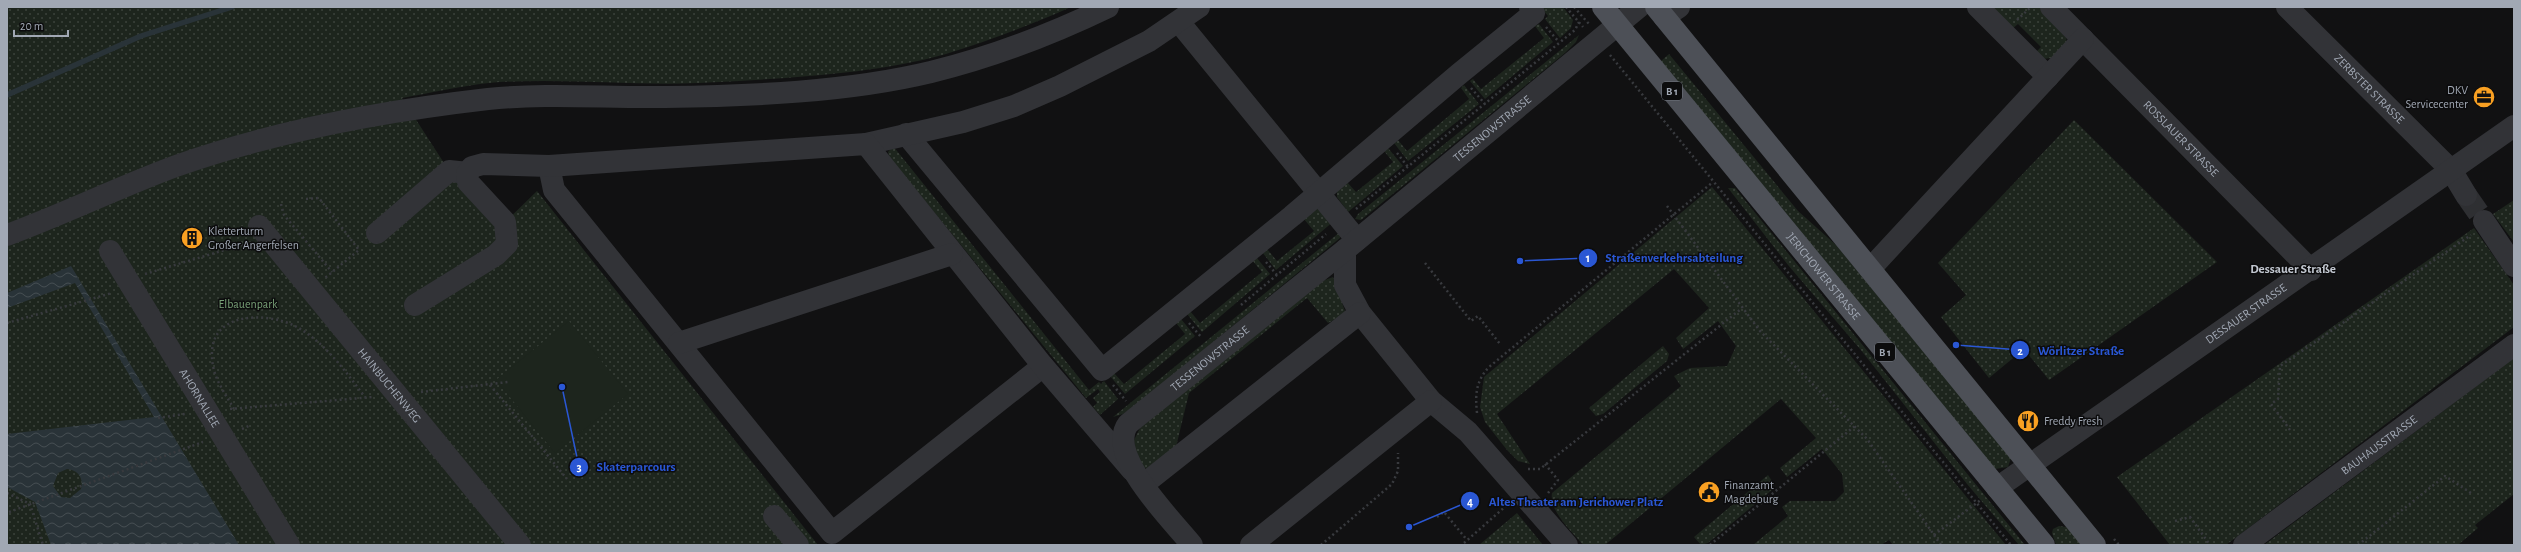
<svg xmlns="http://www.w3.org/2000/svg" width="2521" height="552" font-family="'Alegreya Sans',sans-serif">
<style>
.green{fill:url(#green-dots)}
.pitch{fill:#1d251d}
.water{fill:url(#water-waves);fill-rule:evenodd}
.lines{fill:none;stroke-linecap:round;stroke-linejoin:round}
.stream{stroke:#293338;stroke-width:5.5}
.minor-tunnel{stroke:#2e2f32;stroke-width:22;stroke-dasharray:22 11;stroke-linecap:butt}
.path{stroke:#383a3e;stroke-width:2.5;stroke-dasharray:2 3;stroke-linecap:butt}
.minor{stroke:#323337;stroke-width:22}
.major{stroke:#4d5057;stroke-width:22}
.labels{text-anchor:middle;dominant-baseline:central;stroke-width:3;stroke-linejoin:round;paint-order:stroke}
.shield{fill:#0c0c0d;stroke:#747982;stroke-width:1}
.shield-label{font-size:11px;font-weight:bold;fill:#a1a8b4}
.street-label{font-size:12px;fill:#a1a8b4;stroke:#0c0c0d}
.poi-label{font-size:12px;fill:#a1a8b4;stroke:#0c0c0d;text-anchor:start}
.park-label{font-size:12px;fill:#78a077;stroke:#0c0c0d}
.neighbourhood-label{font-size:13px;font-weight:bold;fill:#c2c7d0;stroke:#0c0c0d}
.leader{fill:none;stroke:#2a57d4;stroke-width:1.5}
.callout-dot{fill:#2a57d4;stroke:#0c0c0d;stroke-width:1.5}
.mark-label{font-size:12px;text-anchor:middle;font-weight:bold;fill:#fff}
.callout-label{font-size:13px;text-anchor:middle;font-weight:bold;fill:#2a57d4;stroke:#0c0c0d;stroke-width:3;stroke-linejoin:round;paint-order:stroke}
</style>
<defs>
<pattern id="green-dots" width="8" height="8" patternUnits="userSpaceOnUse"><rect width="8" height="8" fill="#1d251d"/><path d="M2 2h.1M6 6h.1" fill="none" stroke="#3b423b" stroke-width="1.8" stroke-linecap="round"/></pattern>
<pattern id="water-waves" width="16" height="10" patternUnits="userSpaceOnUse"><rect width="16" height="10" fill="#293338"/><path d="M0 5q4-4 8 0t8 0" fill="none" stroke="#454e52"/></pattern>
</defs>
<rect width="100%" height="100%" fill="#111112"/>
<g class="green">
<path d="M7 7H1071C1031 25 988 41 946 54 872 75 775 79 698 83 629 86 559 77 489 83 460 86 431 93 402 98L444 163 499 228 537 191 818 545H7Z"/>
<polygon points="1540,7 1563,7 1573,20 1571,28 1560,38 1545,19 1548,16"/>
<polygon points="1991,7 2039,7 2067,35 2066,42 2051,58 2043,59 2036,52 2041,47 2018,24 2012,29"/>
<polygon points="1539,24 1553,42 1485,99 1470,81 1473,79 1481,89 1544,38 1535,26"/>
<polygon points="1579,35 1576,42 1565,53 1361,220 1355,219 1358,214"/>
<polygon points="1669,54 1798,211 1836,245 2011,458 2008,467 1995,469 1661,61"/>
<polygon points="1464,85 1479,104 1408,161 1394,143 1398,140 1407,151 1469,99 1461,88"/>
<polygon points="2074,120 2217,262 2049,380 2024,349 1989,378 1941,317 1966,295 1938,263"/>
<polygon points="893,146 1089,390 1099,382 1101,384 1104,381 1118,399 1100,415 1093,407 1097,403 1093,398 1100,392 1098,389 1086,398 889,157 888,152"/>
<polygon points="1388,148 1403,166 1348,212 1337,197 1337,190 1347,182 1356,192 1393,162 1384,151"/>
<path d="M1712 187 2006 545H1893L1889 540 1881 545H1753L1788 516 1782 507 1790 501H1835L1844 492 1842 474 1822 449 1787 477 1780 468 1816 438 1781 399 1605 545H1583C1572 531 1549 512 1552 493L1681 386 1674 376 1690 368 1727 366 1736 346 1718 321 1683 349 1676 338 1709 308 1674 269 1497 414 1530 464 1518 461 1507 450 1485 422 1480 407 1484 377Z"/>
<polygon points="1728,188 1735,188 2025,545 2019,545 1967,484 1860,349 1788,265"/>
<polygon points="2514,200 2514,242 2493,214"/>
<polygon points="1317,207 1334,221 1276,270 1262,252 1267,249 1277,261 1314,231 1303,218"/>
<polygon points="2474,228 2514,285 2514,327 2226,545 2170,545 2117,477"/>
<polygon points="1340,232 1340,238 1140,402 1123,414 1113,417"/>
<polygon points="1256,257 1270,274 1202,332 1187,314 1190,311 1200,323 1262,272 1252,260"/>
<polygon points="1333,277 1346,314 1328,323 1307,298 1189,393 1176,447 1150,469 1144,468 1137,462 1134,440 1140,428 1309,286"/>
<polygon points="1181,319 1195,336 1125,394 1110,376 1114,373 1124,384 1185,334 1176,323"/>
<polygon points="1663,346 1669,354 1667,361 1603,414 1596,416 1589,408"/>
<polygon points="2514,358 2514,494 2475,525 2478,528 2458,545 2264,545"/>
<polygon points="1768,475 1774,484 1772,490 1708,543 1701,545 1694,537"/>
<polygon points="1517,513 1543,545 1479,545"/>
<polygon points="2059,526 2066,527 2083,545 2056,545 2052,533 2053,529"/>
</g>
<polygon class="pitch" points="569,321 628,394 555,453 496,380"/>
<path class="water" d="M71 266 239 545H51L35 502 7 487V434L154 417 75 283 7 308V293ZM67 469C78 470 84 478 81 489L70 498 61 497 53 486 58 473Z"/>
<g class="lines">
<polyline class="stream" points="7,95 141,36 232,7"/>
<polyline class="minor-tunnel" points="2466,195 2484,221"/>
<g class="path">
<polyline points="1566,7 1583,27"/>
<polyline points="1574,7 1589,24"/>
<polyline points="2017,20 2031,7"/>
<polyline points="1546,27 1559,42"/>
<polyline points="1610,55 2011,545"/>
<polyline points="1471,88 1485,104"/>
<polyline points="1397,153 1408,167"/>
<polyline points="306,199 319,198 359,250 325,278"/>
<polyline points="281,204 284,215 332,272"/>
<polyline points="1667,206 1760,331 1867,439 1941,545"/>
<polyline points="1356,209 1575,30 1579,22"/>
<polyline points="1266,262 1277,275"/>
<polyline points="1425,263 1471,321 1478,316 1500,344"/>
<polyline points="145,274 248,243"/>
<polyline points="1241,305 1326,234"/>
<polyline points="7,323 112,293"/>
<polyline points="1189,323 1202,338"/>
<polyline points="490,385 567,479"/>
<polyline points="1113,385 1126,401"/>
<polyline points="421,392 508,382"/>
<polyline points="230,409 373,397"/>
<path d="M234 409C224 392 212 376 212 356 210 311 267 312 295 326 325 342 345 371 365 397"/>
<path d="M1477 413C1475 394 1476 381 1489 367L1713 182"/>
<polyline points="158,418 185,414"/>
<polyline points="242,429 251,425"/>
<polyline points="2290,430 2271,404 2278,399 2280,366 2471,235"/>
<polyline points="1545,464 1558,480 1548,493"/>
<polyline points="1528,469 1540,469 1741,309"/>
<polyline points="7,493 30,504 43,545"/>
<polyline points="9,512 203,442"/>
<polyline points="1437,517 1444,512 1467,540"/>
<polyline points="2175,521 2190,517 2210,545"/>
<polyline points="1934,535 1982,499"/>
<polyline points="2114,539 2119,545"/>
<polyline points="1464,543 1507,505"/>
<polyline points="1321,545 1392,484 1398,471 1398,453"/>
<polyline points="1710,545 1855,426"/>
<polyline points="2358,545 2445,476 2471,493"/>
</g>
<g class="minor">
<polyline points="1978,7 2048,77"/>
<path id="s1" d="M2051 7 2311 270"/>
<path id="s2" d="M2287 7 2451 170 2466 195"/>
<polyline points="1664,17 1679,7"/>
<polyline points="1179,22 1357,240"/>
<polyline points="906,134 1102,370 1292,216 1459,74 1534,13 1530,7"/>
<polyline points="866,144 963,122 1014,106 1060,86 1149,41 1199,7"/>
<polyline points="549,166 554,190 832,533 1043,366"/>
<polyline points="2484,221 2514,266"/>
<path id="s3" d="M259 226 520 545"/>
<polyline points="377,233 449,171 468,173"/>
<path d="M7 235C64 214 119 187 176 166 275 131 383 111 488 99 547 93 606 98 665 97 750 96 848 92 931 72 992 57 1052 34 1108 7"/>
<polyline points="1345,250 1345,285 1360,313 1431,401 1468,432 1567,545"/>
<path id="s4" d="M110 251 289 545"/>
<polyline points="1870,269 2083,39"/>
<polyline points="415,305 496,255 507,244 505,222 468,182 467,174 472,167 483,164 549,166 866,144 1043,366 1132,470"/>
<polyline points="679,343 952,254"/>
<polyline points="1144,484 1360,313"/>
<path id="s5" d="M1997 488 2514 126"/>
<polyline points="774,516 798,545"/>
<path id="s6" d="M1192 545C1173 521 1105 455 1128 424L1345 250 1639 7"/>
<polyline points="1251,545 1431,401"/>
<path id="s7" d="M2244 545 2514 345"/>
</g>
<g class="major">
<path id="s8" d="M1603 7 2044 545"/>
<polyline points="1656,7 2095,545"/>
</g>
</g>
<defs>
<g id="office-disc" transform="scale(1.15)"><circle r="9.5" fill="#f9a022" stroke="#0c0c0d"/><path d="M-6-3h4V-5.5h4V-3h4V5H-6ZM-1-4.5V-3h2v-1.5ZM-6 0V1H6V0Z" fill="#111"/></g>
<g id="building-disc" transform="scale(1.15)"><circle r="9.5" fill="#f9a022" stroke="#0c0c0d"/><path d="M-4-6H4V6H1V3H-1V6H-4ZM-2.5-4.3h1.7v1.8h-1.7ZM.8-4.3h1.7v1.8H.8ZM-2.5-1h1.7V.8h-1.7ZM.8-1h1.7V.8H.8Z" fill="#111"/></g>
<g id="restaurant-disc" transform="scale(1.15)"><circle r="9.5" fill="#f9a022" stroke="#0c0c0d"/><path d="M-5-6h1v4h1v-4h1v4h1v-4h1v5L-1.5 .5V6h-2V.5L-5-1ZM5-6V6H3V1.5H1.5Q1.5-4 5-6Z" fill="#111"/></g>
<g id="civic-disc" transform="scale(1.15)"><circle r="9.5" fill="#f9a022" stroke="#0c0c0d"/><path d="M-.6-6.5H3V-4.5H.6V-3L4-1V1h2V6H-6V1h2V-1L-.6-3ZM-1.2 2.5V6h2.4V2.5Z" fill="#111"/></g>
</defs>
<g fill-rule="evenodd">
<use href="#office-disc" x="2484" y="97"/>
<use href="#building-disc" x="192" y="238"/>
<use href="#restaurant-disc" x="2028" y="421"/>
<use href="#civic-disc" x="1709" y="492"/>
</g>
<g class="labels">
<g class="shield">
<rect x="1662" y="82" width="20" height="18" rx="3"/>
<rect x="1875" y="343" width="20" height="18" rx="3"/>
</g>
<g class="shield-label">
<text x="1672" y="91">B 1</text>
<text x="1885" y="352">B 1</text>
</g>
<g class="street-label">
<text stroke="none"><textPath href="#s2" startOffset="116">ZERBSTER STRASSE</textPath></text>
<text stroke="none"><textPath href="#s6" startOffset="613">TESSENOWSTRASSE</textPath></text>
<text stroke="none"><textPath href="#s1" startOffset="185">ROSSLAUER STRASSE</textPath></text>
<text stroke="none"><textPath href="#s8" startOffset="348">JERICHOWER STRASSE</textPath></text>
<text stroke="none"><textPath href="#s5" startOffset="304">DESSAUER STRASSE</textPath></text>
<text stroke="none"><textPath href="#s6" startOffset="249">TESSENOWSTRASSE</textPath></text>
<text stroke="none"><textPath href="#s3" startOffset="206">HAINBUCHENWEG</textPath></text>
<text stroke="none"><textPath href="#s4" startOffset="172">AHORNALLEE</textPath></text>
<text stroke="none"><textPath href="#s7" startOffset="168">BAUHAUSSTRASSE</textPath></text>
</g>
<g class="poi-label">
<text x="2468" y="90" text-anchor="end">DKV<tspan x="2468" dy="14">Servicecenter</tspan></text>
<text x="208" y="231">Kletterturm<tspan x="208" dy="14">Großer Angerfelsen</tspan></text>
<text x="2044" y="421">Freddy Fresh</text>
<text x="1724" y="485">Finanzamt<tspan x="1724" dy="14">Magdeburg</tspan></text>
</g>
<g class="park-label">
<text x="248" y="304">Elbauenpark</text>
</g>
<g class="neighbourhood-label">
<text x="2293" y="269">Dessauer Straße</text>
</g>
</g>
<path class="leader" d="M1520 261L1588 258M1956 345L2020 350M562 387L579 467M1409 527L1470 501"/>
<g class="callout-dot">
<circle cx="1520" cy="261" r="4"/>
<circle cx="1956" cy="345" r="4"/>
<circle cx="562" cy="387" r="4"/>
<circle cx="1409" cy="527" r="4"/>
<circle cx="1588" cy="258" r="10"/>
<circle cx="2020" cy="350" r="10"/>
<circle cx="579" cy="467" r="10"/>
<circle cx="1470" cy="501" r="10"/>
</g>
<g class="mark-label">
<text x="1588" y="262">1</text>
<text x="2020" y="355">2</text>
<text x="579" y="471">3</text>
<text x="1470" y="506">4</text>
</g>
<g class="callout-label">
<text x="1674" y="262">Straßenverkehrsabteilung</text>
<text x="2081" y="355">Wörlitzer Straße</text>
<text x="636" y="471">Skaterparcours</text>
<text x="1576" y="506">Altes Theater am Jerichower Platz</text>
</g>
<rect width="2521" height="552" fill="none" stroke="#a1a8b4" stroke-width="16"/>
<path d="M14 30v6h54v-6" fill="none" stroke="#a1a8b4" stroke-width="2"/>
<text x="20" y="30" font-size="12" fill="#a1a8b4" stroke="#0c0c0d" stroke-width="3" paint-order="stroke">20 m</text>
</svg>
